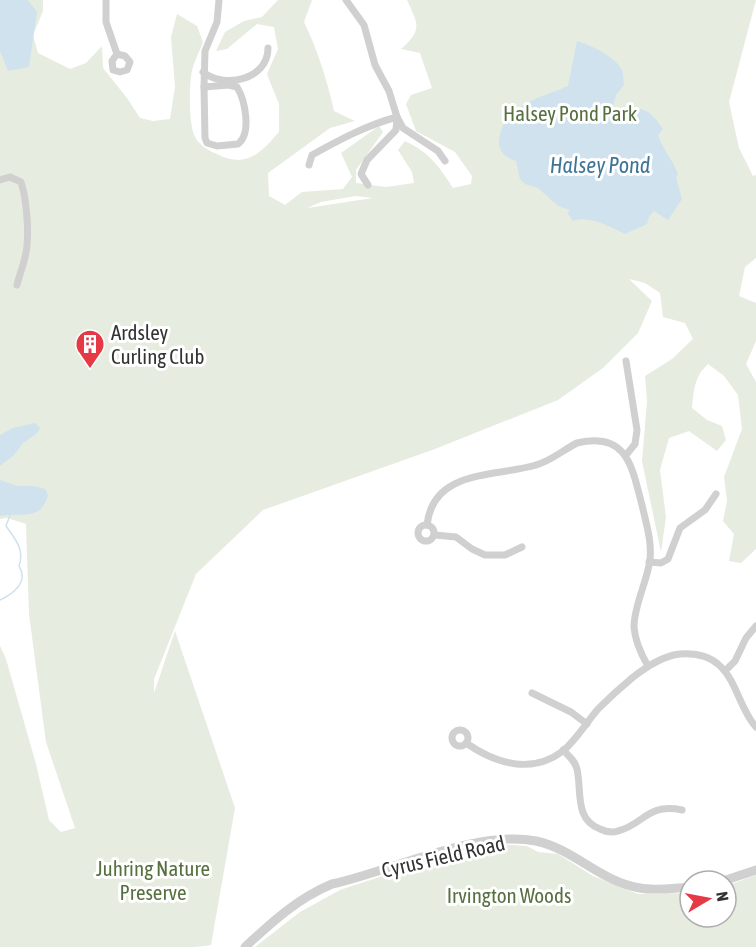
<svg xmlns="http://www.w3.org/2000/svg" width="756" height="947" font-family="'Asap Condensed',sans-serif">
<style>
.green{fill:#e6ecdf;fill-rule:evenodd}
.water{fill:#cfe2ee}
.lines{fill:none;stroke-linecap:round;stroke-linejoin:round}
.stream{stroke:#cfe2ee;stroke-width:1.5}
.minor{stroke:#d0d0d0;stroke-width:7}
.tertiary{stroke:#d0d0d0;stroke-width:9}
.labels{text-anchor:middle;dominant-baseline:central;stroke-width:6;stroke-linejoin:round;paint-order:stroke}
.park-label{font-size:21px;fill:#56703f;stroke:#fff}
.poi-label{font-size:21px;fill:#333;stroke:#fff;text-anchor:start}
.street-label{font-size:21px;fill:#333;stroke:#fff}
.water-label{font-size:22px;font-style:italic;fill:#3f7597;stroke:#fff}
</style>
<rect width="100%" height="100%" fill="#fff"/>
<g class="green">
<path d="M0 0H43V11L33 35 38 53 70 69 86 63 102 46 103 68 127 98 140 118 153 121 170 119 175 87 171 37 177 14 197 26 203 42C199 53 192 65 191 77 189 90 189 126 195 137 199 145 209 151 217 154 246 169 261 153 279 132V104L267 74 278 49 274 27 257 24 227 49 216 51 225 32 244 21 262 17 278 0H312L304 22C318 51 327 80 334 111L355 121 330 128 268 173 269 196 285 205 302 192 343 189 352 177 341 153 379 126 383 132 356 170V183L386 187 414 183 412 172 398 150 405 141C430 153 438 165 453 188L471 184 472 176 455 152 416 131 406 104 411 95 432 88 420 53 401 49C423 30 418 24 407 0H756L729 102 739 148 753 176 756 175V258L745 267 739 296 756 303V341L746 364 756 382V549L741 563 729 561 734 534 723 521 727 501 724 477 742 429 738 395 724 376 708 364C694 377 694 390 692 408L707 420 722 426 726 440 717 451 689 431 669 438 660 470 666 517 661 552 642 461 647 401 645 376 672 359 693 339 685 323 663 317 660 293 645 283 629 279 652 301 638 333 603 368 558 400 435 449 263 510 196 574 154 679V693L175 631 235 808 211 945 196 947H0V646L6 659 36 764 49 820 61 832 75 828 46 742 29 614 26 524 7 518 0 519ZM356 196 373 198 307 208 321 202Z"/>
<polygon points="495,844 527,846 538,852 558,854 593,876 638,894 690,893 690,917 726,917 726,886 756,875 756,947 255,947 300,912 340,890 440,857 470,852"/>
</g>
<g class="water">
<polygon points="0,0 28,0 37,12 29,67 8,71 0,51"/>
<path d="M577 41C590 45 615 56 622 70 624 74 623 81 624 85L616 95 612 110 626 116H633L636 108C650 110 655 118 663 129L658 135C663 150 673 160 678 174L676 178 682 199 668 220 654 211 649 217 647 224 625 234C610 227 590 215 573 221L568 214 569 210 558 206 538 188 525 184 520 179 516 161C507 158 499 153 499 142 501 105 541 98 568 86Z"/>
<polygon points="35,423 40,428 36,434 23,443 14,455 0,466 0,435 13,428"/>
<path d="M0 480 17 486H35L45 489 48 495C41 522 21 512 0 516Z"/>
</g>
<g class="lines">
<path class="stream" d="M0 600C13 594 29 582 19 566 25 549 15 539 6 526L10 515"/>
<g class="minor">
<polyline points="106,0 106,22 117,54"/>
<polyline points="346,0 364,25 375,65 389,91 397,117 403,128 438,151 445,161"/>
<polygon points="117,54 125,56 130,62 127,70 120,72 113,70 112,61"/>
<path d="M203 72C224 89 268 80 268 48"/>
<path d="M229 85 237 87C245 100 252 133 238 144L217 146 207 143 205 138 204 87Z"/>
<polyline points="204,87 205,51 217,22 219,0"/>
<path d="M309 165 312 155C339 140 367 125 397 117"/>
<path d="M0 180 10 177 21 182C27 200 30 239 25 257 23 267 19 276 17 285"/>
<polyline points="368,185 361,174 367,160 396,130 397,117"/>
<polyline points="626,361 637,430 635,444 626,455"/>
<circle cx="426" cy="533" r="8"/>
<path d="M427 525C433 469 496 477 536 465 551 461 563 450 577 443 628 431 632 468 642 505 646 523 652 541 650 560 647 582 634 605 634 627 635 642 641 654 648 666"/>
<polyline points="435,535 456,537 472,549 485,555 505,555 522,547"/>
<polyline points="649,562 661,563 668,559 680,528 705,510 716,494"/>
<polyline points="725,671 735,661 746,638 756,626"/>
<polyline points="532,693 571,712 587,724"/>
<circle cx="460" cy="738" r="8"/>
<path d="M466 743C495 763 531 775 563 751 577 739 586 723 598 709 609 698 620 688 632 678 646 667 662 656 680 654 694 653 708 655 719 665 737 681 740 710 756 727"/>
<path d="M563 750C569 756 575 761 577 769 582 791 574 819 600 829 606 832 612 833 618 831 645 824 646 803 682 810"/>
</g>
<g class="tertiary">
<polyline points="723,881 756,870"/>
<path d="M245 947C272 922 298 898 332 884 392 871 477 829 536 841 574 849 601 882 640 888 656 891 674 888 690 887"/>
</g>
</g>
<defs>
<g id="building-pin" transform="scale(1.5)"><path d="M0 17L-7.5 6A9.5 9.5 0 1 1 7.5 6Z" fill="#e63946" stroke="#fff"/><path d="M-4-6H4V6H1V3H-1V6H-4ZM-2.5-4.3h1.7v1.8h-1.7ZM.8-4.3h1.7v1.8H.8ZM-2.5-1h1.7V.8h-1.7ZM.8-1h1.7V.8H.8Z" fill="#fff"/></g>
</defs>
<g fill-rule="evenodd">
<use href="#building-pin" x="90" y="344"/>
</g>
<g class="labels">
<g class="park-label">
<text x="570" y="113">Halsey Pond Park</text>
<text x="153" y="868">Juhring Nature<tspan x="153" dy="24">Preserve</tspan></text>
<text x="509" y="895">Irvington Woods</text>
</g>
<g class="poi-label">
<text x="111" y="332">Ardsley<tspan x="111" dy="24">Curling Club</tspan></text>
</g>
<g class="street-label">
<text transform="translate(443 856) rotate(-13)">Cyrus Field Road</text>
</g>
<g class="water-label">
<text x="600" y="165">Halsey Pond</text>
</g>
</g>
<g transform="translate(708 899) rotate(80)"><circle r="28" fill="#ffffff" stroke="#adadad" stroke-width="1.5"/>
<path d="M0-4.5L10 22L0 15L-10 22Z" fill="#e63946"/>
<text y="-9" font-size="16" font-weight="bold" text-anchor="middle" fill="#333333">N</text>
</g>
</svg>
